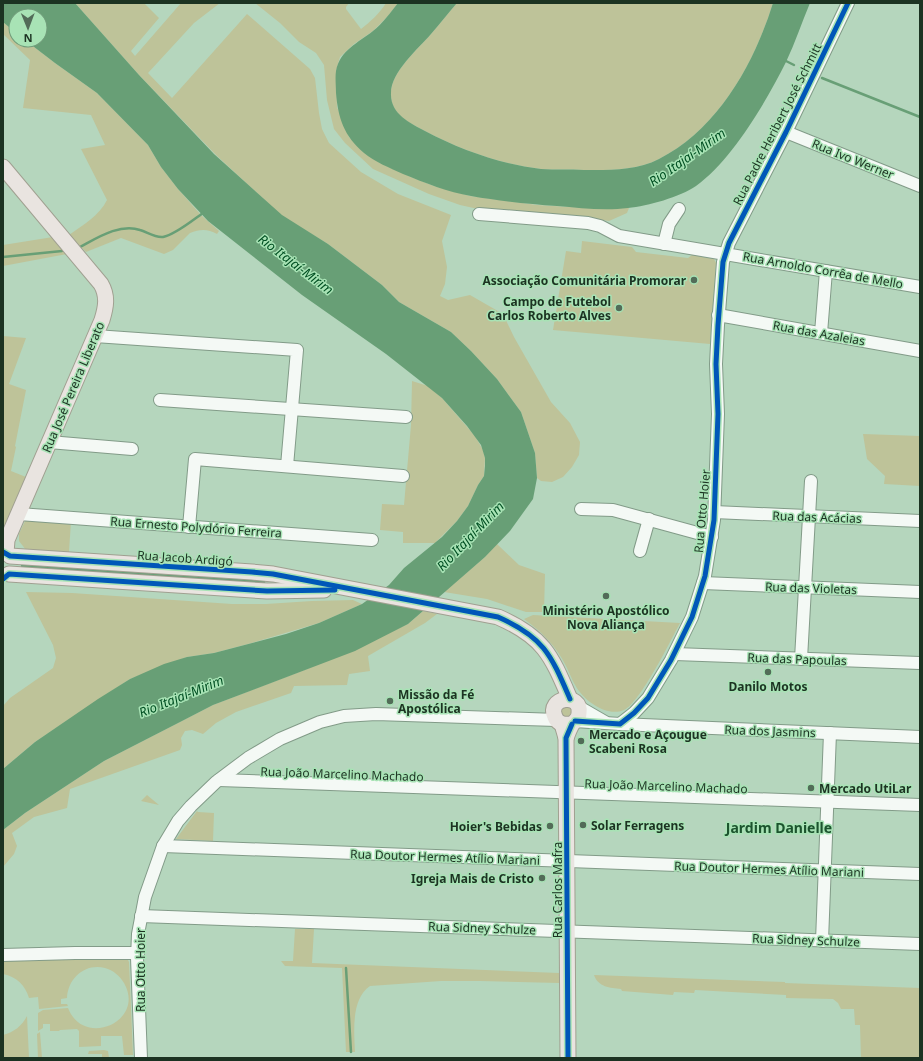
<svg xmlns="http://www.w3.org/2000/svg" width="923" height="1061" font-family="'Noto Sans',sans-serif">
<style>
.green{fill:#bec399}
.water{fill:#689f76}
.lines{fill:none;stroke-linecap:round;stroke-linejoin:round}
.stream{stroke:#689f76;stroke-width:2.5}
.minor-casing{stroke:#829b88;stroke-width:14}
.major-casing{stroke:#a0a091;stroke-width:17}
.minor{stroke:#f4f9f5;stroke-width:12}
.major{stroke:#e9e4e0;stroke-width:15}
.cycleway-casing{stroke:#a8e3b5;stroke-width:8}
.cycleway{stroke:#0057b8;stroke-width:5}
.poi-dot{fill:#526c58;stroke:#a8e3b5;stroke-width:1.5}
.labels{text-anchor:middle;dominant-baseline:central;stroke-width:3;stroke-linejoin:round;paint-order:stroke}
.street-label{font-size:12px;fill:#1c3322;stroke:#a8e3b5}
.poi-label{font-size:12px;font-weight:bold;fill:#1c3322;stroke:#a8e3b5;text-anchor:end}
.water-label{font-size:13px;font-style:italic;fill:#004f22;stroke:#a8e3b5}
.quarter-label{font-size:14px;font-weight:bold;fill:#1c542e;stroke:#a8e3b5}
</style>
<rect width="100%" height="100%" fill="#b5d6bd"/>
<g class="green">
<polygon points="75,3 144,3 159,18 131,51 135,56 181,3 220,3 194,23 148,73 172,98 247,14 310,69 315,78 319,113 322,129 329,143 361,172 398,194 451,215 442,241 447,267 445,284 440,296 448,300 470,295 503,314 514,337 551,402 570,423 580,442 579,455 572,467 563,477 552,482 541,481 537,478 535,453 521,412 497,379 471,351 451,332 399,302 382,285 328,244 282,216 216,155 139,75"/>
<path d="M255 3H349L346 7V9L361 29C370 22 380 13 386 3H398L388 16 373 31 354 44 340 57 336 71 337 107 349 137 363 152 380 163 411 177 434 186 470 196 537 205 570 207 629 208 627 213 609 221 595 219 478 209 460 205 429 194 373 169 345 143 334 129 327 100 324 65 316 53 299 42 280 23Z"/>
<path d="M457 3H773C754 64 718 129 659 159 636 171 609 170 584 170 570 169 555 170 541 169 500 164 461 150 425 131 410 123 390 115 391 93 391 72 418 49 431 34 440 24 448 13 457 3Z"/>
<path d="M3 22 16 33V40H25L55 63 97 93 148 145 161 167 178 189 201 215 219 231 217 234C208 229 200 229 190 233L173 250 164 254 121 238 86 252 69 235C83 225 99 216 107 200L81 149 105 145 91 115 23 108 30 60 3 34Z"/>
<polygon points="53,237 67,254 3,266 3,245"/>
<polygon points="582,241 632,247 636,252 688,258 692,255 714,259 716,263 710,344 553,330 566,251 581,253"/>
<polygon points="3,336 26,338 9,384 26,390 15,446 16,447 11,471 26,477 3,530"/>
<polygon points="412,381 428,386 442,398 475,436 483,450 485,458 484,476 478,485 468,506 457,521 435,543 403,543 403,532 380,530 382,504 404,505 411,425"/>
<polygon points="863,434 920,436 920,486 884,484 885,476 867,459"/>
<polygon points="26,519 71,521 69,552 26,550 19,541 19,534"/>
<polygon points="497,544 519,565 545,574 544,612 526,612 487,599 444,592 485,557"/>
<polygon points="26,592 72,593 232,604 266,604 312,601 353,600 362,604 319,623 248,644 214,653 187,657 130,679 35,742 3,769 3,706 10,698 53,668 56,658 53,645"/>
<polygon points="423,611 437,614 425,623 368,656 370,671 349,674 347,685 294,686 291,693 236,712 216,723 203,734 192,730 185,731 181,738 182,745 180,750 70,789 67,808 34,817 12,833 17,846 14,854 3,867 3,830 25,813 104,761 213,705 307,669 408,624"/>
<path d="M533 615 680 623C671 640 640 703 624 710 608 717 588 703 579 691 573 683 570 674 566 666 556 646 542 632 524 619Z"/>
<polygon points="571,706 572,717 561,717 561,707"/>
<polygon points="147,795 159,805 141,801"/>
<polygon points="197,811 198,812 214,813 213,841 176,839"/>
<path d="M295 929H314L312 963 559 973V983L480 981H441L370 986C351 999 354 1031 355 1052H346L342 968 285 966 281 961H293Z"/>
<path d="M127 958 129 962 133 1055H124L122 1036H101V1046L79 1047V1031L77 1029 60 1030 59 1031H50V1024H43V1028L38 1031V1013L43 1010 68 1008C84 1049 146 1021 124 983 120 976 113 970 105 968 85 963 68 978 67 998L61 999V1004H67L68 1006 39 1009 38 997 29 998C25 985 17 977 3 974V961Z"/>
<path d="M594 975 785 982V983L920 988V1058H861L860 1025H855L854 1009H841L838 1003 833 999 786 998V995L695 990 694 993 674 992 673 995 622 991 621 989C610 988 598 987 594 975Z"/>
<path d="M27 1016 29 1058H4L3 1035C14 1032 22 1026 27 1016Z"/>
<polygon points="40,1032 42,1058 38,1058 37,1034"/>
<polygon points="104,1050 108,1051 109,1058 102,1058 102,1054 88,1054 89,1051"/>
</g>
<g class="water">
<polygon points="3,3 75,3 139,75 214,154 282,215 328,244 382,285 399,302 451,332 471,351 497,379 521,412 535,453 537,478 533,499 510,531 485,557 408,624 355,651 213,705 182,721 104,761 25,813 3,830 3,769 35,742 98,699 130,679 164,664 187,657 214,653 286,634 319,623 362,604 389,585 404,568 442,537 457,521 468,506 478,485 484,476 485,466 485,458 481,445 467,426 442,398 386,354 302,295 208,221 178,189 161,167 148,145 97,93 55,63 25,40 40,40 40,16 16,16 16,33 3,22"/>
<path d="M398 3H457C448 13 440 24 431 34 418 49 391 72 391 93 390 114 410 123 425 131 461 150 500 164 541 169 555 170 570 169 584 170 609 170 636 171 659 159 718 129 754 64 773 3H810C802 22 795 43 786 62 766 102 732 160 696 186 680 197 648 206 628 208 605 211 580 208 557 206 529 204 499 201 471 196 448 192 425 183 403 174 390 168 375 162 364 153 344 136 338 118 336 93 336 86 335 78 336 71 340 50 358 43 373 31 383 23 390 13 398 3Z"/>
</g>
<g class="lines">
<g class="stream">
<polyline points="784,60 794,65"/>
<polyline points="822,78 920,117"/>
<path d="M80 247C97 238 120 223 140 230 147 232 155 238 163 237 175 235 193 220 203 213"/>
<polyline points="3,257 62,251"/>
<polyline points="22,566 264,582"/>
<polyline points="346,968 351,1052"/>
</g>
<g class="minor-casing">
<g id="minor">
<polyline points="786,132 920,186"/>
<polyline points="479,214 588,223 600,226 619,236 920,287"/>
<polyline points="664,244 669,224 679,209"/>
<polyline points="718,315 920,351"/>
<polyline points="821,333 826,271"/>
<polyline points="95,336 297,350 287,466"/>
<polyline points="160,400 406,417"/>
<polyline points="49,442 132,449"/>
<polyline points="581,509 613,510 712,537"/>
<polyline points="714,512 920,521"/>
<polyline points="19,514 372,540"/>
<polyline points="189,527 195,459 403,476"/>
<polyline points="640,551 649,519"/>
<polyline points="703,583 920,592"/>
<polyline points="675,654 920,663"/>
<polyline points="801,659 811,481"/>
<polyline points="579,707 605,722"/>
<polyline points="575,721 620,724 634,713 648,698 671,660 692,617 705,576 714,520 718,414 716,364 718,325 723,262 729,243 786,132 848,3"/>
<polyline points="620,724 920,737"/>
<polyline points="219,780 920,805"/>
<polyline points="163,846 920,874"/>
<polyline points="141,916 920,944"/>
<polyline points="822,941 830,733"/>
<polyline points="3,955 75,953 138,953"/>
<polyline points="141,1058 137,958 138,934 145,897 163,846 178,821 191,806 216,782 248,758 280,739 320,722 344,716 376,714 557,720"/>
</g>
</g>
<g class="major-casing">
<g id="major">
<path d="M3 167 101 284C108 296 106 307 102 320L7 540 6 553"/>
<path d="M10 556 252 572 273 574 498 617C544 637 551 655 570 699"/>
<polyline points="9,574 267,591 324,590"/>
<polyline points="562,724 566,738 568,1058"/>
<path d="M566 738C568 733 570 727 573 723 576 720 579 719 579 713 582 692 546 697 555 717 558 724 564 725 571 724"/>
</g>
</g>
<use href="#minor" class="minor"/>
<use href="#major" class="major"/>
<g class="cycleway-casing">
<g id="cycleway">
<path d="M3 552 10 556 252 572 273 574 498 617C544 637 551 655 570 699"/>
<polyline points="3,579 9,574 267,591 335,590"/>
<polyline points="575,721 620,724 634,713 648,698 671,660 692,617 705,576 714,520 718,414 716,364 718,325 723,262 729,243 786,132 848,3"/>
<polyline points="568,1058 566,738 572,724"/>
</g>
</g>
<use href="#cycleway" class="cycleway"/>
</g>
<g class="poi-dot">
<circle cx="694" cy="280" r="4"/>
<circle cx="619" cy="308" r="4"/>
<circle cx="606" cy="596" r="4"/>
<circle cx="768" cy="672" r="4"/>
<circle cx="390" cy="701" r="4"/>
<circle cx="581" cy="741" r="4"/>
<circle cx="811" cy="788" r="4"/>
<circle cx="583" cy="825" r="4"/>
<circle cx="550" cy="826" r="4"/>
<circle cx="542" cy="878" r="4"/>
</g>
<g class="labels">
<g class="street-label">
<text transform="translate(777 124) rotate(-63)">Rua Padre Heribert José Schmitt</text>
<text transform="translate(853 159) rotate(22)">Rua Ivo Werner</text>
<text transform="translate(823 270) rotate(10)">Rua Arnoldo Corrêa de Mello</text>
<text transform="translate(819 333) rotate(10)">Rua das Azaleias</text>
<text transform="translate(73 387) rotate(-67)">Rua José Pereira Liberato</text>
<text transform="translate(702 511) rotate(-85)">Rua Otto Hoier</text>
<text transform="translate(817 517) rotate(2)">Rua das Acácias</text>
<text transform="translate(196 527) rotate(4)">Rua Ernesto Polydório Ferreira</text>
<text transform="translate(185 558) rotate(4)">Rua Jacob Ardigó</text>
<text transform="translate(811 588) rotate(2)">Rua das Violetas</text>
<text transform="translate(797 659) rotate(2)">Rua das Papoulas</text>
<text transform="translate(770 731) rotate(2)">Rua dos Jasmins</text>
<text transform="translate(342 774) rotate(2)">Rua João Marcelino Machado</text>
<text transform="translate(666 786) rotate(2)">Rua João Marcelino Machado</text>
<text transform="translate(445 857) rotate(2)">Rua Doutor Hermes Atílio Mariani</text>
<text transform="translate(769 869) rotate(2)">Rua Doutor Hermes Atílio Mariani</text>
<text transform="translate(557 890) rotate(-90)">Rua Carlos Mafra</text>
<text transform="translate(482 928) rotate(2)">Rua Sidney Schulze</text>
<text transform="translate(806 940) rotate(2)">Rua Sidney Schulze</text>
<text transform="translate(140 970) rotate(-90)">Rua Otto Hoier</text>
</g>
<g class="poi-label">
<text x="686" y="280">Associação Comunitária Promorar</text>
<text x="611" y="301">Campo de Futebol<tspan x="611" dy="14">Carlos Roberto Alves</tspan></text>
<text x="606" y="610" text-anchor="middle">Ministério Apostólico<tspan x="606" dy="14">Nova Aliança</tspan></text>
<text x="768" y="686" text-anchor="middle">Danilo Motos</text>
<text x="398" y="694" text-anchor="start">Missão da Fé<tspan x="398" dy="14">Apostólica</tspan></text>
<text x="589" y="734" text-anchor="start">Mercado e Açougue<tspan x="589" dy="14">Scabeni Rosa</tspan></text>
<text x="819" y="788" text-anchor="start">Mercado UtiLar</text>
<text x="591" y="825" text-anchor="start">Solar Ferragens</text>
<text x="542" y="826">Hoier's Bebidas</text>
<text x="534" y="878">Igreja Mais de Cristo</text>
</g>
<g class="water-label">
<text transform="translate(687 157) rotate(-35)">Rio Itajaí-Mirim</text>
<text transform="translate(296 264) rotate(37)">Rio Itajaí-Mirim</text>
<text transform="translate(470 536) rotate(-46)">Rio Itajaí-Mirim</text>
<text transform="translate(181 696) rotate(-22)">Rio Itajaí-Mirim</text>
</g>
<g class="quarter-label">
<text x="779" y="827">Jardim Danielle</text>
</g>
</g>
<rect width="923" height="1061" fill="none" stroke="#1c3322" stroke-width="8"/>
<g transform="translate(28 28) rotate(179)"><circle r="19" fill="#a8e3b5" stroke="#709d7a"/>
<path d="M0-3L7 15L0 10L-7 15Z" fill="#526c58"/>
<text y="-6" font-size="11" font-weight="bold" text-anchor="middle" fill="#1c3322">N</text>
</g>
</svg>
